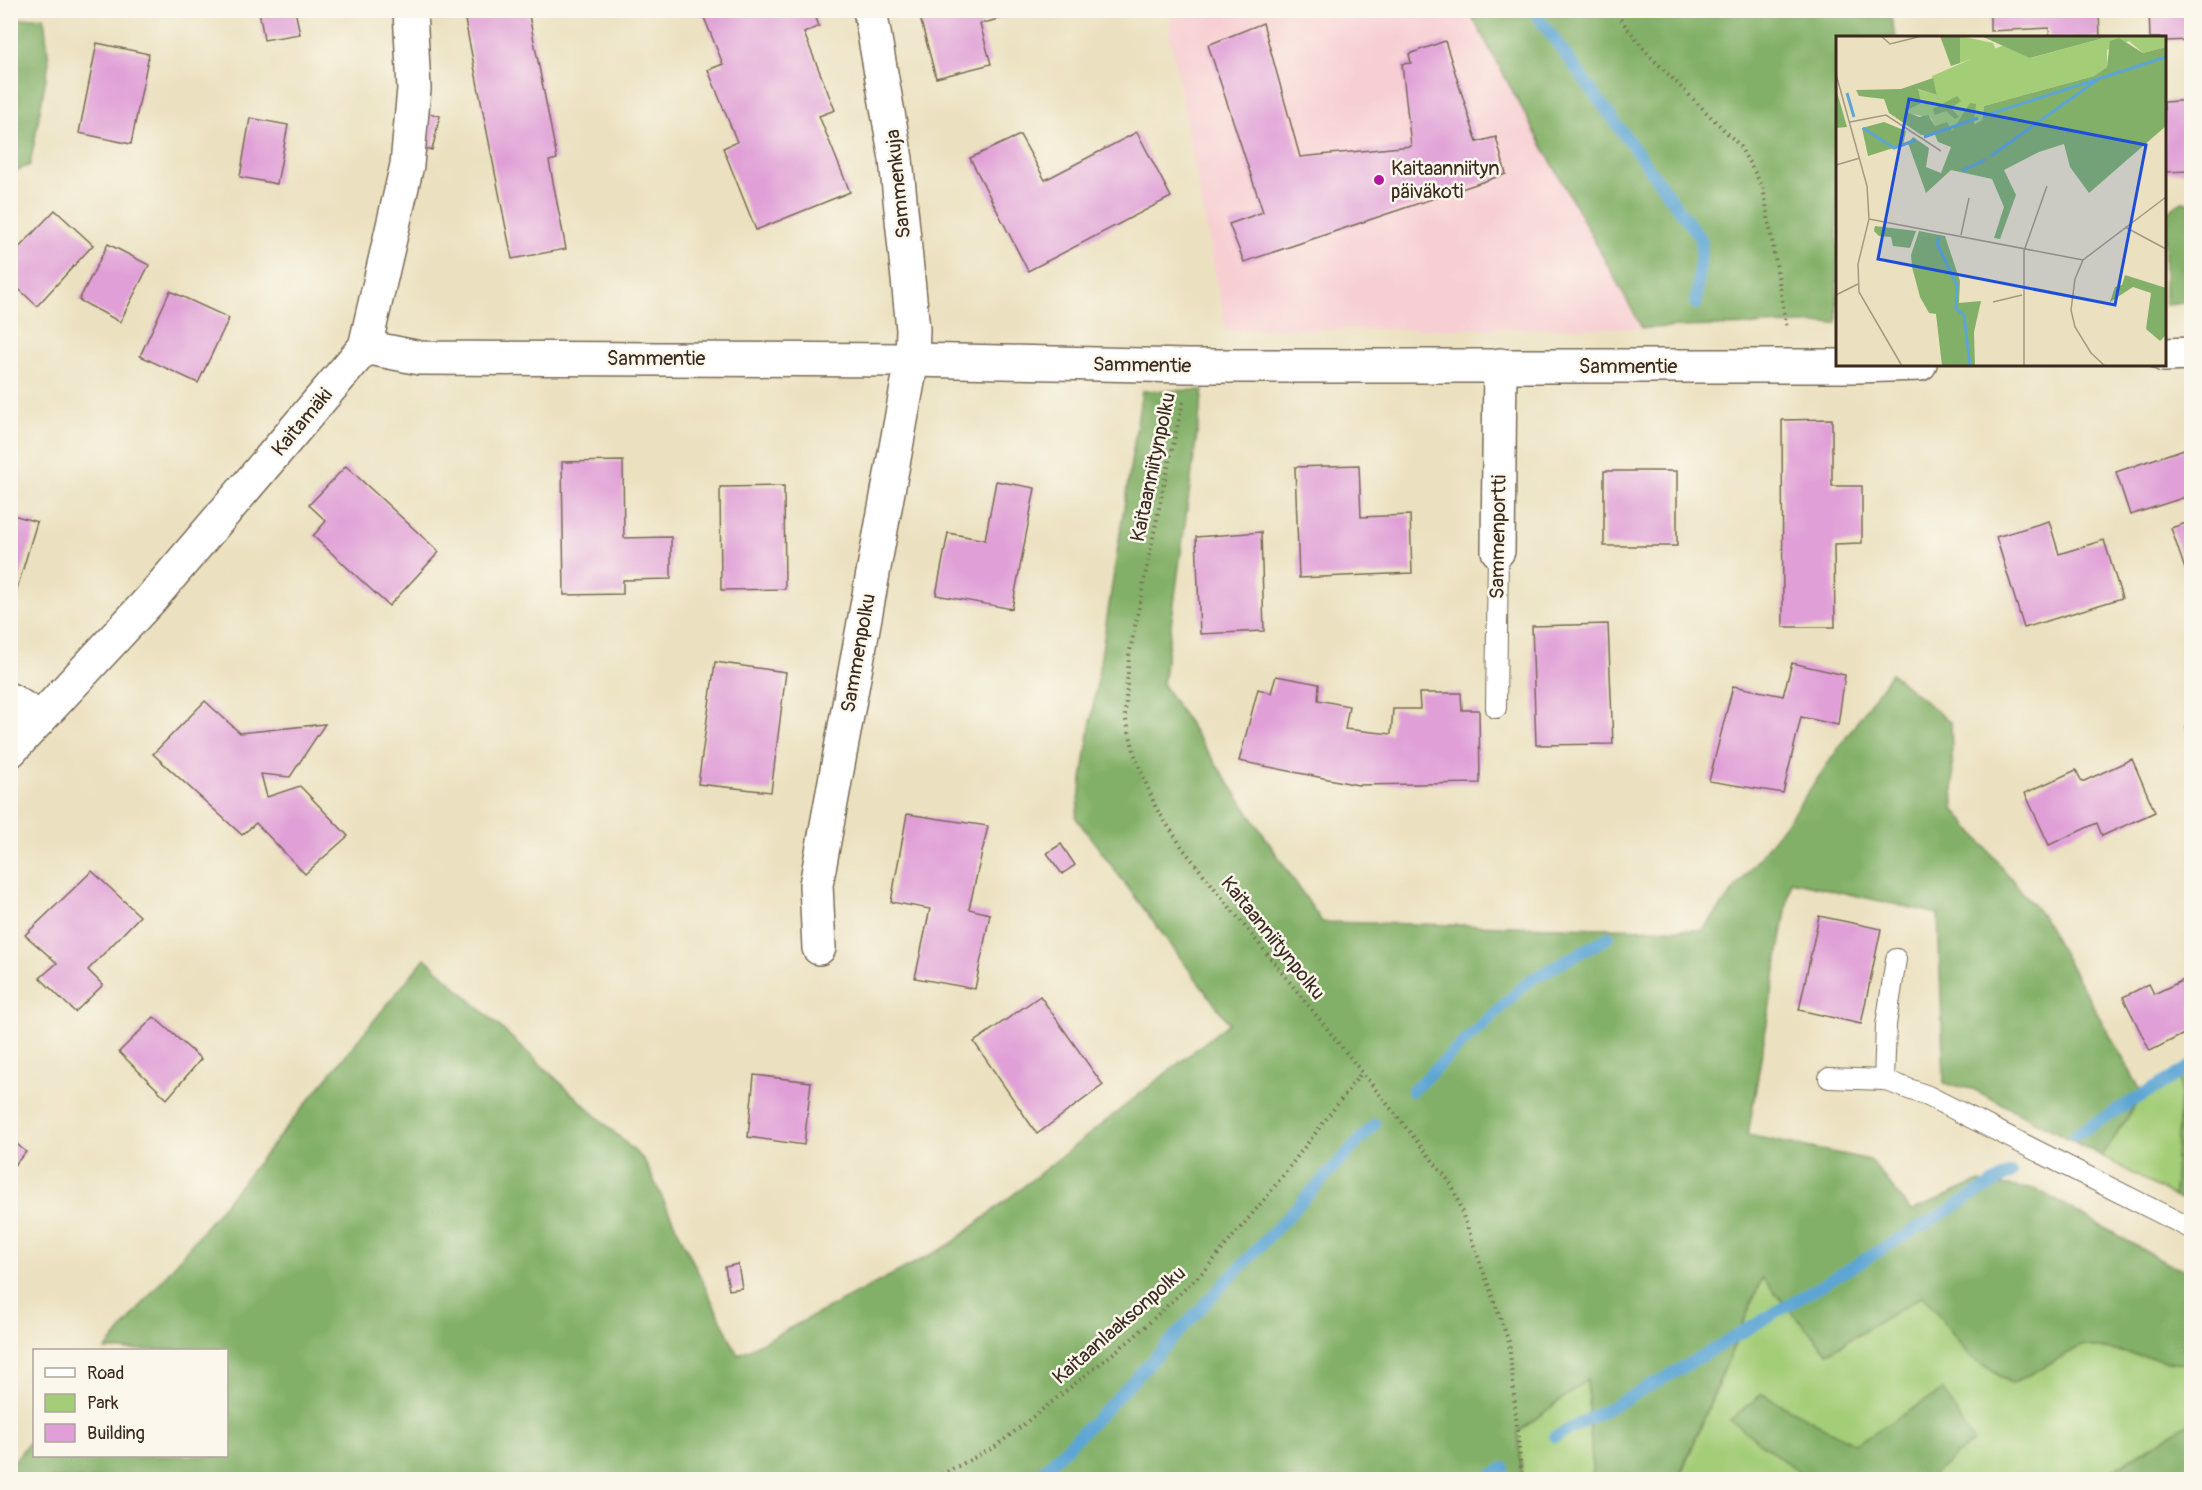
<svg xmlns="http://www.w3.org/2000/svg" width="2202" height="1490" font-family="Pangolin,sans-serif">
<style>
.built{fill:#f7cfd3}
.green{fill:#a4cd78;stroke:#707c4b;stroke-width:1.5}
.forest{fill:#83b068;stroke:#5f6d43;stroke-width:1.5}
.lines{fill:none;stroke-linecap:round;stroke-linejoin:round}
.stream{stroke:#5da6d4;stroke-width:12}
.building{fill:#e0a0d7}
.service-casing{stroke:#796a57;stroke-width:22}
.minor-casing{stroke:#796a57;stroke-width:36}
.path{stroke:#796a57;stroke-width:4;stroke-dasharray:1.5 4.5;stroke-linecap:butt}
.service{stroke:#fff;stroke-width:20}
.minor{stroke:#fff;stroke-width:33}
.poi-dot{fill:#b5179e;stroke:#fbf7ec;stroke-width:2}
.labels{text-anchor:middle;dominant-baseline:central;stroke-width:5;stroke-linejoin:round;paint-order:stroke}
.poi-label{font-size:20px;fill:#3b2a1e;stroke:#fbf7ec;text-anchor:start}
.street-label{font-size:20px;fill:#3b2a1e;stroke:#fbf7ec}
.inset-river{fill:none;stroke:#5da6d4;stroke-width:3}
.inset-road{fill:none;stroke:#a5987f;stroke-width:1.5}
.view{fill:#1d4ed8;fill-opacity:0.15;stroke:#1d4ed8;stroke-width:3}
.inset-edge{fill:none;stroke:#3b2a1e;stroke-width:3}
</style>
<rect width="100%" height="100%" fill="#fbf7ec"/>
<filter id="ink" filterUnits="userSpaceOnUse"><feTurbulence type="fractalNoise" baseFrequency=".0167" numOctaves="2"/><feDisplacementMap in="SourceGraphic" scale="12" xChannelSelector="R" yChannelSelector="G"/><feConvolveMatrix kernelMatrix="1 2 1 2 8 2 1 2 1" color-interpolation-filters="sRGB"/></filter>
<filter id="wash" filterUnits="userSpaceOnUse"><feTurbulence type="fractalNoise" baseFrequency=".008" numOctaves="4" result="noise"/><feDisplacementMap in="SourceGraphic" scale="24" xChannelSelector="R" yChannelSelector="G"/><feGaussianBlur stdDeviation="1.35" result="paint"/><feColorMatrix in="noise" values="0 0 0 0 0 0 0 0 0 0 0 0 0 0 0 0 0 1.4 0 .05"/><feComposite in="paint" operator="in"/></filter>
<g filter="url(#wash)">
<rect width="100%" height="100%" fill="#ebe1c0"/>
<polygon class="built" points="1173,11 1469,11 1642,328 1226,330 1169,32"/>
<g class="green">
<polygon points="2181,1072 2174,1197 2102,1156 2143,1094"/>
<polygon points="1762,1278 1828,1353 1923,1295 1971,1357 2012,1384 2083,1345 2191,1365 2191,1422 2097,1479 1679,1480"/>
<polygon points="1587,1380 1593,1479 1522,1479 1518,1432"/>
</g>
<g class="forest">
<polygon points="1469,11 1889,11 1896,37 1838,38 1837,323 1642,328"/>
<polygon points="44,17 49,62 30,165 11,173 11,20"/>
<polygon points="2184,201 2191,203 2191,302 2165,304 2165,213"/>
<polygon points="1203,390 1163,685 1322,922 1703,930 1790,818 1891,673 1951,723 1954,809 2042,916 2143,1094 2102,1156 1973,1089 1944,1084 1938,914 1791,881 1748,1135 1870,1160 1911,1211 1978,1182 2038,1190 2166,1263 2191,1272 2191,1365 2083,1345 2012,1384 1971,1357 1923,1295 1828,1353 1762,1278 1678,1479 1593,1479 1587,1380 1518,1432 1522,1479 11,1479 11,1465 34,1436 34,1456 226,1456 226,1350 105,1350 425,958 644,1160 738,1355 951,1244 1229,1023 1076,818 1142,391"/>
<polygon points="2191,1067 2191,1202 2174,1197 2181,1072"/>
<polygon points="1943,1390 1973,1442 1928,1479 1808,1479 1730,1420 1762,1394 1855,1444"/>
<polygon points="2191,1422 2191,1479 2097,1479"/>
</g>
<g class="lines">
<g class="stream">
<polyline points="1533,10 1702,241 1696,304"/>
<polyline points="1412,1091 1529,981 1609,937"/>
<polyline points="2075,1135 2192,1066"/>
<polyline points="1555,1437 1665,1378 2011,1173"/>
<polyline points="1034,1480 1109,1406 1375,1124"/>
<polyline points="1483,1480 1504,1468"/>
</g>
</g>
<g id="blocks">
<g class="building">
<polygon points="259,10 295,10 300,34 264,40"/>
<polygon points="463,10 528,10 557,159 549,161 566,249 512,259"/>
<polygon points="701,10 813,10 819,26 804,33 835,110 819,116 850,192 756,230 723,148 737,142 708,70 723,64"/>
<polygon points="918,10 1007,10 1009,16 980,24 991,64 936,78"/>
<polygon points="1990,10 2099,10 2100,38 2050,38 2049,28 1990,31"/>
<polygon points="2149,10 2192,10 2192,40 2164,41 2164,38 2150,38"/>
<polygon points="1263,23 1300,157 1411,146 1402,64 1411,63 1409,54 1445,41 1477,142 1496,137 1506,174 1244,262 1229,224 1263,212 1208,45"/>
<polygon points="97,43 149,54 131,144 79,133"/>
<polygon points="2191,100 2192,171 2164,172 2164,102"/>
<polygon points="425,112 440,116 432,150 417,146"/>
<polygon points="250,118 288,125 277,184 240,177"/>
<polygon points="1137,132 1171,197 1028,271 970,158 1020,135 1045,180"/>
<polygon points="55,210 93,245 37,306 10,281 10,257"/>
<polygon points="108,244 149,265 120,322 79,300"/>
<polygon points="170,291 229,318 198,383 140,356"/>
<polygon points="1832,419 1832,486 1862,486 1862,543 1834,544 1835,627 1783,627 1782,420"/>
<polygon points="2187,448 2192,460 2192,495 2130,515 2116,472"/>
<polygon points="623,461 624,538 671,537 671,579 623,580 623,594 564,595 562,462"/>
<polygon points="1359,465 1361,517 1410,515 1412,573 1299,578 1295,467"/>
<polygon points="346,466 439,552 389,606 313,536 326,521 309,505"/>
<rect x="1604" y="471" width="73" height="75"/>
<polygon points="996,481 1035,488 1012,609 936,595 948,533 985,540"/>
<polygon points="784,486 785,589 721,590 720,487"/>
<polygon points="10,514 37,522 11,609 10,609"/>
<polygon points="2049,521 2059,554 2104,540 2122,598 2024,628 1996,537"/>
<polygon points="2192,521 2192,570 2186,572 2171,528"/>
<polygon points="1261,532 1264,631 1200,634 1196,537"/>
<polygon points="1608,624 1613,744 1536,745 1532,626"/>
<polygon points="715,662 786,672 771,792 698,784"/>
<polygon points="1792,663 1845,675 1838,725 1801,717 1783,793 1709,781 1733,686 1783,696"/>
<polygon points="1276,676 1319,684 1318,700 1349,706 1345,729 1391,734 1393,709 1420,709 1419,693 1461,693 1462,710 1479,710 1480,783 1358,785 1239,761 1258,689 1271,693"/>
<polygon points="205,701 240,733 325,724 290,777 261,774 267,797 300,786 348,836 305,874 256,823 242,835 153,754"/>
<polygon points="2192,724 2192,740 2191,740 2186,726"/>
<polygon points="2132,759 2155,812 2102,836 2097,823 2049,845 2025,793 2076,770 2082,782"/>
<polygon points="907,814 988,826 969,909 990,914 975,989 915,978 930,909 891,902"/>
<polygon points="1061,844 1075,865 1062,874 1047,853"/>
<polygon points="92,871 140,916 88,970 103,985 75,1012 40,978 57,963 25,935"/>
<polygon points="1819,916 1881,929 1861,1024 1799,1010"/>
<polygon points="2192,976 2192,1030 2150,1051 2123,997 2149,984 2154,994"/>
<polygon points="1040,996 1103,1085 1037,1134 974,1042"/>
<polygon points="154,1017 201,1059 167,1099 119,1052"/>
<polygon points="754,1075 811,1082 804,1145 748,1137"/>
<polygon points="10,1138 26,1152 10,1170"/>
<polygon points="738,1264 742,1288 729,1290 725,1267"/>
</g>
</g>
</g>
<g filter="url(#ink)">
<use href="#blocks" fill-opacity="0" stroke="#796a57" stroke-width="1.5"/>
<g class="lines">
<g class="service-casing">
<g id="service">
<polyline points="1496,708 1498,551"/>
<polyline points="1829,1078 1884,1080 1928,1096 2192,1229"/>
<polyline points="1884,1080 1886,1025 1896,959"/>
</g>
</g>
<g class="minor-casing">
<g id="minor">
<polyline points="365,347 420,358 912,360 1187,366 1857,366 1920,364"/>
<polyline points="2164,355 2192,354"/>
<polyline points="1498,551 1500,365"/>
<polyline points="10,700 40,718"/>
<polyline points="10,751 150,600 365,347 407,165 414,89 410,10"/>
<polyline points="819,948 816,885 912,360 913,329 896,159 870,10"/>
</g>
</g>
<g class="path">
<polyline points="1613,10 1649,55 1739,145 1763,187 1787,329"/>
<polyline points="1183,402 1162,493 1129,656 1125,716 1136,759 1156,808 1184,850 1452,1185 1509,1342 1522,1480"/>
<polyline points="931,1480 995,1447 1135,1336 1206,1269 1268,1195 1362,1072"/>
</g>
<use href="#service" class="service"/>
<use href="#minor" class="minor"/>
</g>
</g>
<circle class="poi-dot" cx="1379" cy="180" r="6"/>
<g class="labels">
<g class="poi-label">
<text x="1391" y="168">Kaitaanniityn<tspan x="1391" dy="23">päiväkoti</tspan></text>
</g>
<g class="street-label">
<text transform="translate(898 184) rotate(-96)">Sammenkuja</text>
<text x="656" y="358">Sammentie</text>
<text transform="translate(1142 365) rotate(1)">Sammentie</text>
<text x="1628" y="366">Sammentie</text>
<text transform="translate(302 422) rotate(-50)">Kaitamäki</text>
<text transform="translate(1153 467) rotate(-78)">Kaitaanniitynpolku</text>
<text transform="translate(1498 537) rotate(-89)">Sammenportti</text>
<text transform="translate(858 653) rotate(-80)">Sammenpolku</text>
<text transform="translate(1273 938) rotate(51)">Kaitaanniitynpolku</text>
<text transform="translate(1119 1325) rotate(-41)">Kaitaanlaaksonpolku</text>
</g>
</g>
<g transform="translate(1836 36)">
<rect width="330" height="330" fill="#ebe1c0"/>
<path d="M124 0 157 7 160 14 124 27ZM275 0H330V11L307 17 293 5 271 14V31L258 40 148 70 146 84 137 88 135 67 116 95 99 90 95 82 68 76 81 53 101 59 96 40 170 8 195 22Z" fill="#a4cd78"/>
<path d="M104 0H124V27L115 30ZM145 0H275L194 22ZM283 2 307 17 330 11V90L253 157 234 131 228 108 203 116 168 134 180 159 164 203 158 202 168 171 156 143 115 134 90 157 72 107 77 101 93 112 90 131 105 137 115 111 102 106 99 99H85L53 77 48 63 23 60 20 54 65 53 97 42 101 59 82 53 85 67 69 75 83 81 92 79 99 90 111 86 116 95 134 67 140 68 138 88 146 84 148 70 258 40 271 31 274 5ZM0 55 1 56 11 91 0 92ZM121 60 125 65 115 72 123 81 119 83 110 75 99 79 97 73ZM48 86 70 95 67 109 32 120 26 92ZM39 190 80 195 74 212 57 210 55 201 43 200 38 195ZM83 195 109 200 124 245 123 267 145 265 138 296 139 330H106L100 278 93 277 84 261 76 231 75 219ZM289 239 330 252V299L324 305 310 293 315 257 297 251 274 266 279 251 286 249Z" fill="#83b068"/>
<path class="inset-river" d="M11 57 18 81M148 80 330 21M27 92 58 112 80 104M88 101 142 82M155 120 264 42M126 135 150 123M103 201 101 208 121 249 120 273 128 279 134 330"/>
<path class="inset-road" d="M45 0 54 8 86 0M0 38 31 150 33 183 22 228 23 256 66 330M14 86 50 79 105 115M0 129 24 122M33 183 247 224M289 191 330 213M125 199 133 162M0 259 22 248M157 266 186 259M188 330V215L211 150M269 330 255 317 239 291 235 274 239 243 247 224 330 161"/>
<path class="view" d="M73 63 310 109 279 269 42 223Z"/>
<rect width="330" height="330" class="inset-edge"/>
</g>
<rect width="2202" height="1490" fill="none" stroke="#fbf7ec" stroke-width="36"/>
<rect x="33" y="1349" width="195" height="108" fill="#fbf7ec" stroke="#aea59a" stroke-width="1.5"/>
<rect x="45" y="1368" width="30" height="9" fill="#ffffff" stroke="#aea59a" stroke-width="1.5"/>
<text x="87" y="1379" font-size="18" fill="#3b2a1e">Road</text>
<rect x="45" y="1394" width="30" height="18" fill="#a4cd78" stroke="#aea59a" stroke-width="1.5"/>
<text x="87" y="1409" font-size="18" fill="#3b2a1e">Park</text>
<rect x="45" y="1424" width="30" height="18" fill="#e0a0d7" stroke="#aea59a" stroke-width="1.5"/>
<text x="87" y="1439" font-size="18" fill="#3b2a1e">Building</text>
</svg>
